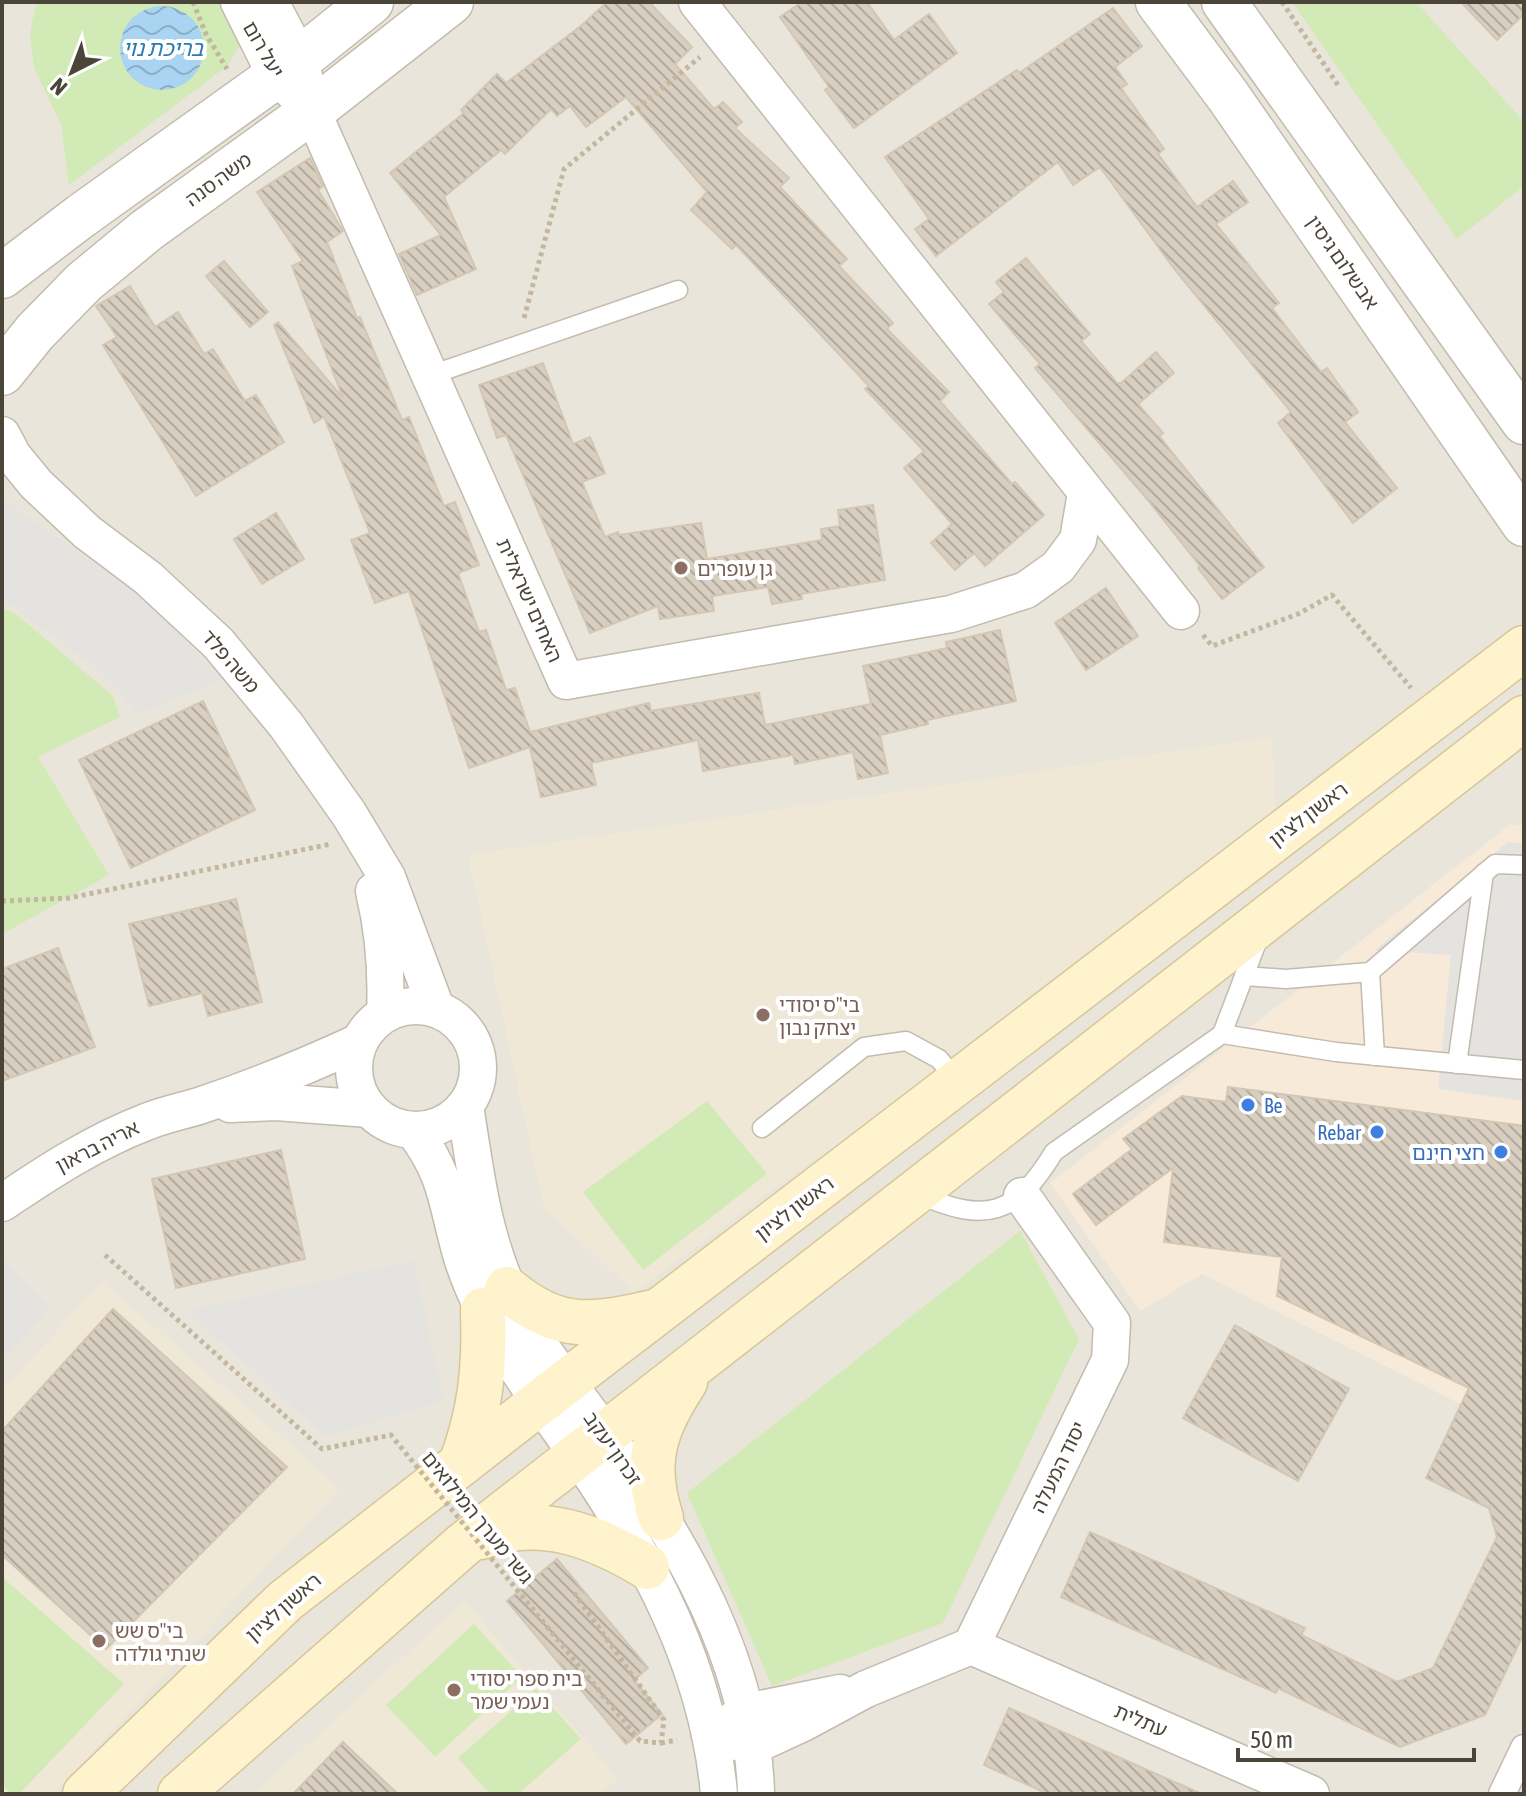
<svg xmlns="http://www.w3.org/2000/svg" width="1526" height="1796" font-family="'Asap Condensed','Noto Sans Hebrew',sans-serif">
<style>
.residential{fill:#eae5da}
.commercial{fill:#f7ead8}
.education{fill:#efe8d6}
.green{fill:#d2eab5}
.parking{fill:#e5e3e0}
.water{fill:url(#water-waves)}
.building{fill:url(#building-back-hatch);stroke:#d3c7b4;stroke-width:2}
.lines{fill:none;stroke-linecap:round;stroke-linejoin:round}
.service-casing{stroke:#c2bbae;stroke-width:21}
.pedestrian-casing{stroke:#c2bbae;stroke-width:29}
.minor-casing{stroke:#c2bbae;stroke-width:39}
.tertiary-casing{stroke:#c2bbae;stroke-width:47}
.secondary-casing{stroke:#d6c79b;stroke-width:47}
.path{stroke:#c4b79f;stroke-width:5;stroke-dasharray:4 4;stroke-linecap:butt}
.service{stroke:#fff;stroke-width:18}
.pedestrian{stroke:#fff;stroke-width:26}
.minor{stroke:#fff;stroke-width:36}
.tertiary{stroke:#fff;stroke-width:44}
.secondary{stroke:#fff3cd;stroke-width:44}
.path-bridge{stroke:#c4b79f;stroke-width:5;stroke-dasharray:4 4;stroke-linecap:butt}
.education-dot{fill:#8d6e63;stroke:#fff;stroke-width:3}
.shop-dot{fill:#3f7fe0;stroke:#fff;stroke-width:3}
.labels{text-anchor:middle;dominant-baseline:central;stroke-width:8;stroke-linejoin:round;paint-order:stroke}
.street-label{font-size:20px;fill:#4b4439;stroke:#fff}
.education-label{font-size:20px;fill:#785e54;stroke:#fff;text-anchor:start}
.shop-label{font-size:20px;fill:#366cbe;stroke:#fff;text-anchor:end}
.water-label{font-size:22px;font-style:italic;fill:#2e7ab2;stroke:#fff}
</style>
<defs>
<pattern id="water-waves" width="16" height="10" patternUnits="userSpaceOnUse" patternTransform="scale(2)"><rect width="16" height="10" fill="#a9d4f2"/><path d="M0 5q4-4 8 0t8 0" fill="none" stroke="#8caec5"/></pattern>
<pattern id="building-back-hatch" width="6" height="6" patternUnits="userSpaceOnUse" patternTransform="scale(2)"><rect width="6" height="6" fill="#d8cfc1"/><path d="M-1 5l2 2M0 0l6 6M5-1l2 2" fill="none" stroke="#b1aa9e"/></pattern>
</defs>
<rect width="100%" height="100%" fill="#f6f3ec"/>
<rect class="residential" x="2" y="2" width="1522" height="1792"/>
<polygon class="commercial" points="1511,824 1524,826 1524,1436 1202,1274 1140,1311 1050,1183"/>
<g class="education">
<polygon points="1272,737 1276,839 793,1175 634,1293 543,1205 468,855"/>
<polygon points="102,1282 340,1488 53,1794 2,1794 2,1391"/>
<polygon points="464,1601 618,1778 601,1794 254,1794"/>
</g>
<g class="green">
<polygon points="37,2 228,2 243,40 227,66 69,185 61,124 34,68 30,32"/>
<polygon points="1292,2 1416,2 1524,122 1524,186 1457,239"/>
<polygon points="2,608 17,615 113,696 120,717 38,757 109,875 2,934"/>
<polygon points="707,1101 767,1174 643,1270 583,1192"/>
<polygon points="1020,1231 1079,1339 943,1623 772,1686 687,1493"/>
<polygon points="2,1577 124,1684 19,1794 11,1794 2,1785"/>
<polygon points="474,1624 522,1677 435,1757 386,1705"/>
<polygon points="536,1689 581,1739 518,1794 490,1794 458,1758"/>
</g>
<g class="parking">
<polygon points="2,499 153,605 221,680 139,713 97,669 2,598"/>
<polygon points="1508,842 1524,844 1524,1101 1438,1089 1451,955 1375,950"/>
<polygon points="2,1258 51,1307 2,1361"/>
<polygon points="414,1260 443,1401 326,1436 186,1311"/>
</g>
<circle class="water" cx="162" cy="48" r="42"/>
<g class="building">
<polygon points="607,2 649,2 692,47 675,64 714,109 723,102 742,122 735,128 789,178 780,187 847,259 839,266 893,323 887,329 949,392 940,401 1012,484 1015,482 1044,515 985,566 974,553 955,570 931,543 952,524 904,468 924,451 865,389 869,386 736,245 732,249 691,210 707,192 626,97 586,127 570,106 557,116 551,109 505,154 501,150 444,197 476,269 417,295 399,254 441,235 390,173 464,113 461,110 497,74 506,83 582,25"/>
<polygon points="802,2 867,2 894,40 929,14 957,53 854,128 825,90 829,87 780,17"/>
<polygon points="1461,2 1524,2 1524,14 1497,40"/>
<polygon points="1113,8 1142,46 1115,67 1127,84 1121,88 1164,149 1158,154 1197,207 1233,181 1248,202 1216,224 1279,303 1272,308 1321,372 1327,368 1358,412 1345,422 1397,488 1353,523 1278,423 1291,412 1175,270 1100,167 1073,185 1058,162 936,256 915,229 929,219 885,157 1017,70 1019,73"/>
<polygon points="310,158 323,186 318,190 343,231 327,242 357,318 360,317 402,420 409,417 444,506 455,502 479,565 458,573 479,632 486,630 506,690 515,688 530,732 649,703 651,711 759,693 765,725 871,704 863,666 947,648 946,642 1000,630 1016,701 927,720 928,724 880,735 888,773 858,779 853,752 795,764 793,755 703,771 698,740 591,763 596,785 541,797 530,747 469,768 409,591 375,603 351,540 370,533 324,417 314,423 274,325 278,322 343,398 292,266 303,261 257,192"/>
<polygon points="1026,258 1090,334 1081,341 1117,383 1121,383 1156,352 1174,373 1138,404 1163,433 1159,436 1264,567 1222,599 1198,568 1200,566 1147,499 1035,368 1040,364 989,304 1004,292 996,282"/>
<polygon points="224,261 268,312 250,327 206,276"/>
<polygon points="130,286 155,327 178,312 204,354 213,349 245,401 256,395 284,442 196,496 103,345 117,337 96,306"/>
<polygon points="543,363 573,444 590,437 605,473 582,482 605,537 618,532 619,535 701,523 707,559 822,540 821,529 840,526 838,510 873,505 885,580 801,594 802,599 772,604 768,587 712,596 714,611 660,619 658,606 590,633 506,435 497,438 479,385"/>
<polygon points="276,513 304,559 262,584 234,539"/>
<polygon points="1106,588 1138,636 1086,670 1055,623"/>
<polygon points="203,701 255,810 131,868 79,760"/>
<polygon points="236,899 262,1002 208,1016 202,993 149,1006 129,924"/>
<polygon points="58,948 95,1047 2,1081 2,969"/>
<polygon points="1228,1087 1524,1126 1524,1633 1485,1715 1400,1747 1278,1688 1276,1693 1061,1597 1090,1532 1305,1628 1301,1635 1397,1682 1433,1668 1497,1537 1489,1508 1426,1478 1469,1388 1277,1296 1282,1257 1164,1242 1173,1168 1096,1225 1073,1194 1132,1149 1123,1139 1182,1096 1226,1102"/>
<polygon points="281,1150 305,1259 176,1288 152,1179"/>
<polygon points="113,1309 287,1467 106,1649 2,1555 2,1431"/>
<polygon points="1235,1325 1349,1389 1298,1481 1183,1418"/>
<polygon points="557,1559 648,1668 634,1680 662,1714 626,1744 507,1601"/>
<polygon points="1009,1708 1136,1765 1202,1794 1048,1794 984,1765"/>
<polygon points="343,1742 365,1763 398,1794 293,1794"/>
</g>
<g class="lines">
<g class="service-casing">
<g id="service">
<polyline points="431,375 678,290"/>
<polyline points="1370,972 1375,1056"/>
<polyline points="1244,976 1286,979 1370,972 1495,864 1524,865"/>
<polyline points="1222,1034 1336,1052 1524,1070"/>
<polyline points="1457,1064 1484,873"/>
<polyline points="762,1128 864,1047 906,1041 939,1059 958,1082"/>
<path d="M918 1194C986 1224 1015 1216 1054 1152L1222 1034 1259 937"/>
</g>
</g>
<g class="pedestrian-casing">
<polyline id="pedestrian" points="1502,1794 1524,1748"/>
</g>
<g class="minor-casing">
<g id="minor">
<polyline points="239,2 276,76 294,93"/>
<polyline points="270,2 300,59 312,111 566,681 951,614 1026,590 1058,567 1078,540 1086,493"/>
<polyline points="697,2 1181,611"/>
<polyline points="2,435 13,456 36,484 87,532 148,578 218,643 286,725 349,814 387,877 436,1008"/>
<path d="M374 891C384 933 387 971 385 1014"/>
<circle cx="416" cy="1068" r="62"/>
<polyline points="230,1104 276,1102 369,1109"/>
<path d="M465 1106C475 1168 482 1232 508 1289 532 1343 572 1387 606 1435 680 1540 753 1662 756 1794"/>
<path d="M414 1131C448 1177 446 1202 461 1254 467 1275 476 1295 486 1315 512 1366 546 1410 579 1457 649 1559 708 1669 719 1794"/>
<path d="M2 1203C48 1172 94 1142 146 1122 163 1115 182 1111 199 1106 253 1088 307 1066 359 1042"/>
<polyline points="971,1646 1311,1794"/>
<polyline points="725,1725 746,1712 840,1693"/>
<polyline points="710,1735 753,1746 803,1723 866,1689 971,1646 1110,1360 1112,1323 1022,1196"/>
</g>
</g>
<g class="tertiary-casing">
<g id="tertiary">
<polyline points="1158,2 1228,96 1524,524"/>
<polyline points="1224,2 1524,422"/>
<polyline points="2,276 81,216 300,59 371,2"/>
<polyline points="2,373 35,332 84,282 147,230 312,111 451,2"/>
</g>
</g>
<g class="secondary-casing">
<g id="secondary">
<path d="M507 1289C559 1332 592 1326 654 1312"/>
<path d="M461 1464C481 1410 485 1367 483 1310"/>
<path d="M661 1518C643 1463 654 1429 685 1382"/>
<path d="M481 1537C541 1514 595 1536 647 1567"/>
<polyline points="85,1794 285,1601 566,1382 1524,648"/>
<polyline points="180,1794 464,1544 1524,718"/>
</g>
</g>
<g class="path">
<polyline points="193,2 206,34 227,69"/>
<polyline points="1282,2 1338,85"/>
<polyline points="524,318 564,169 700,57"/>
<polyline points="1203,635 1212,646 1298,614 1332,595 1411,688"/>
<polyline points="2,901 69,898 331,844"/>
<polyline points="661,1743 677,1740"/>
</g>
<use href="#service" class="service"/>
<use href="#pedestrian" class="pedestrian"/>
<use href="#minor" class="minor"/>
<use href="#tertiary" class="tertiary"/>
<use href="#secondary" class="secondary"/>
<polyline class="path-bridge" points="105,1255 322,1449 391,1435 640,1741 661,1743 664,1720 572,1590"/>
</g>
<g class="education-dot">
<circle cx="681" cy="568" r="8"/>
<circle cx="763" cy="1015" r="8"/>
<circle cx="99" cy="1641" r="8"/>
<circle cx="454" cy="1690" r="8"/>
</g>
<g class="shop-dot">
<circle cx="1248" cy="1105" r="8"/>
<circle cx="1377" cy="1132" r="8"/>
<circle cx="1501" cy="1152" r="8"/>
</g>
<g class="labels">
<g class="street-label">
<text transform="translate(264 49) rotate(60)">יעל רום</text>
<text transform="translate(218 179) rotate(-36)">משה סנה</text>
<text transform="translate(1343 262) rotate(55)">אבשלום גיסין</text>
<text transform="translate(530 600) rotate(66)">האחים ישראלית</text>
<text transform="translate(231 661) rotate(49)">משה פלד</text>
<text transform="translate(1308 814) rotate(-37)">ראשון לציון</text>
<text transform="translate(97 1146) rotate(-27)">אריה בראון</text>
<text transform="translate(794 1208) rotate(-37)">ראשון לציון</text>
<text transform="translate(613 1448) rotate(55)">זכרון יעקב</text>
<text transform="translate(1058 1467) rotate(-64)">יסוד המעלה</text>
<text transform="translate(478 1517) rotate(51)">גשר מערך המילואים</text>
<text transform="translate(283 1607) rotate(-41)">ראשון לציון</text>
<text transform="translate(1141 1720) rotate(23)">עתלית</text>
</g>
<g class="education-label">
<text x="697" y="568">גן עופרים</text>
<text x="779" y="1004">בי"ס יסודי<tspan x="779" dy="23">יצחק נבון</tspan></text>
<text x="115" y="1630">בי"ס שש<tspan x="115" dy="23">שנתי גולדה</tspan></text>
<text x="470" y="1678">בית ספר יסודי<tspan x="470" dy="23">נעמי שמר</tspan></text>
</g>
<g class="shop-label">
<text x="1264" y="1105" text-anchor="start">Be</text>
<text x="1361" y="1132">Rebar</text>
<text x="1485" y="1152">חצי חינם</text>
</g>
<g class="water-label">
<text x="163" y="48">בריכת נוי</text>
</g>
</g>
<rect width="1526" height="1796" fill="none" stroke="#4b4439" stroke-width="8"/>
<g transform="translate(72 72) rotate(222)" stroke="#ffffff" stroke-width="6" paint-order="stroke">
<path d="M0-6L14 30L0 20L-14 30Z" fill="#4b4439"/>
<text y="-12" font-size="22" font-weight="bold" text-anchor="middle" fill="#4b4439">N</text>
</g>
<path d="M1238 1748v12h236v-12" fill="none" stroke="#4b4439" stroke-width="4"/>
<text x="1250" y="1748" font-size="24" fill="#4b4439" stroke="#ffffff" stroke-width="6" paint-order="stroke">50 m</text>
</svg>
